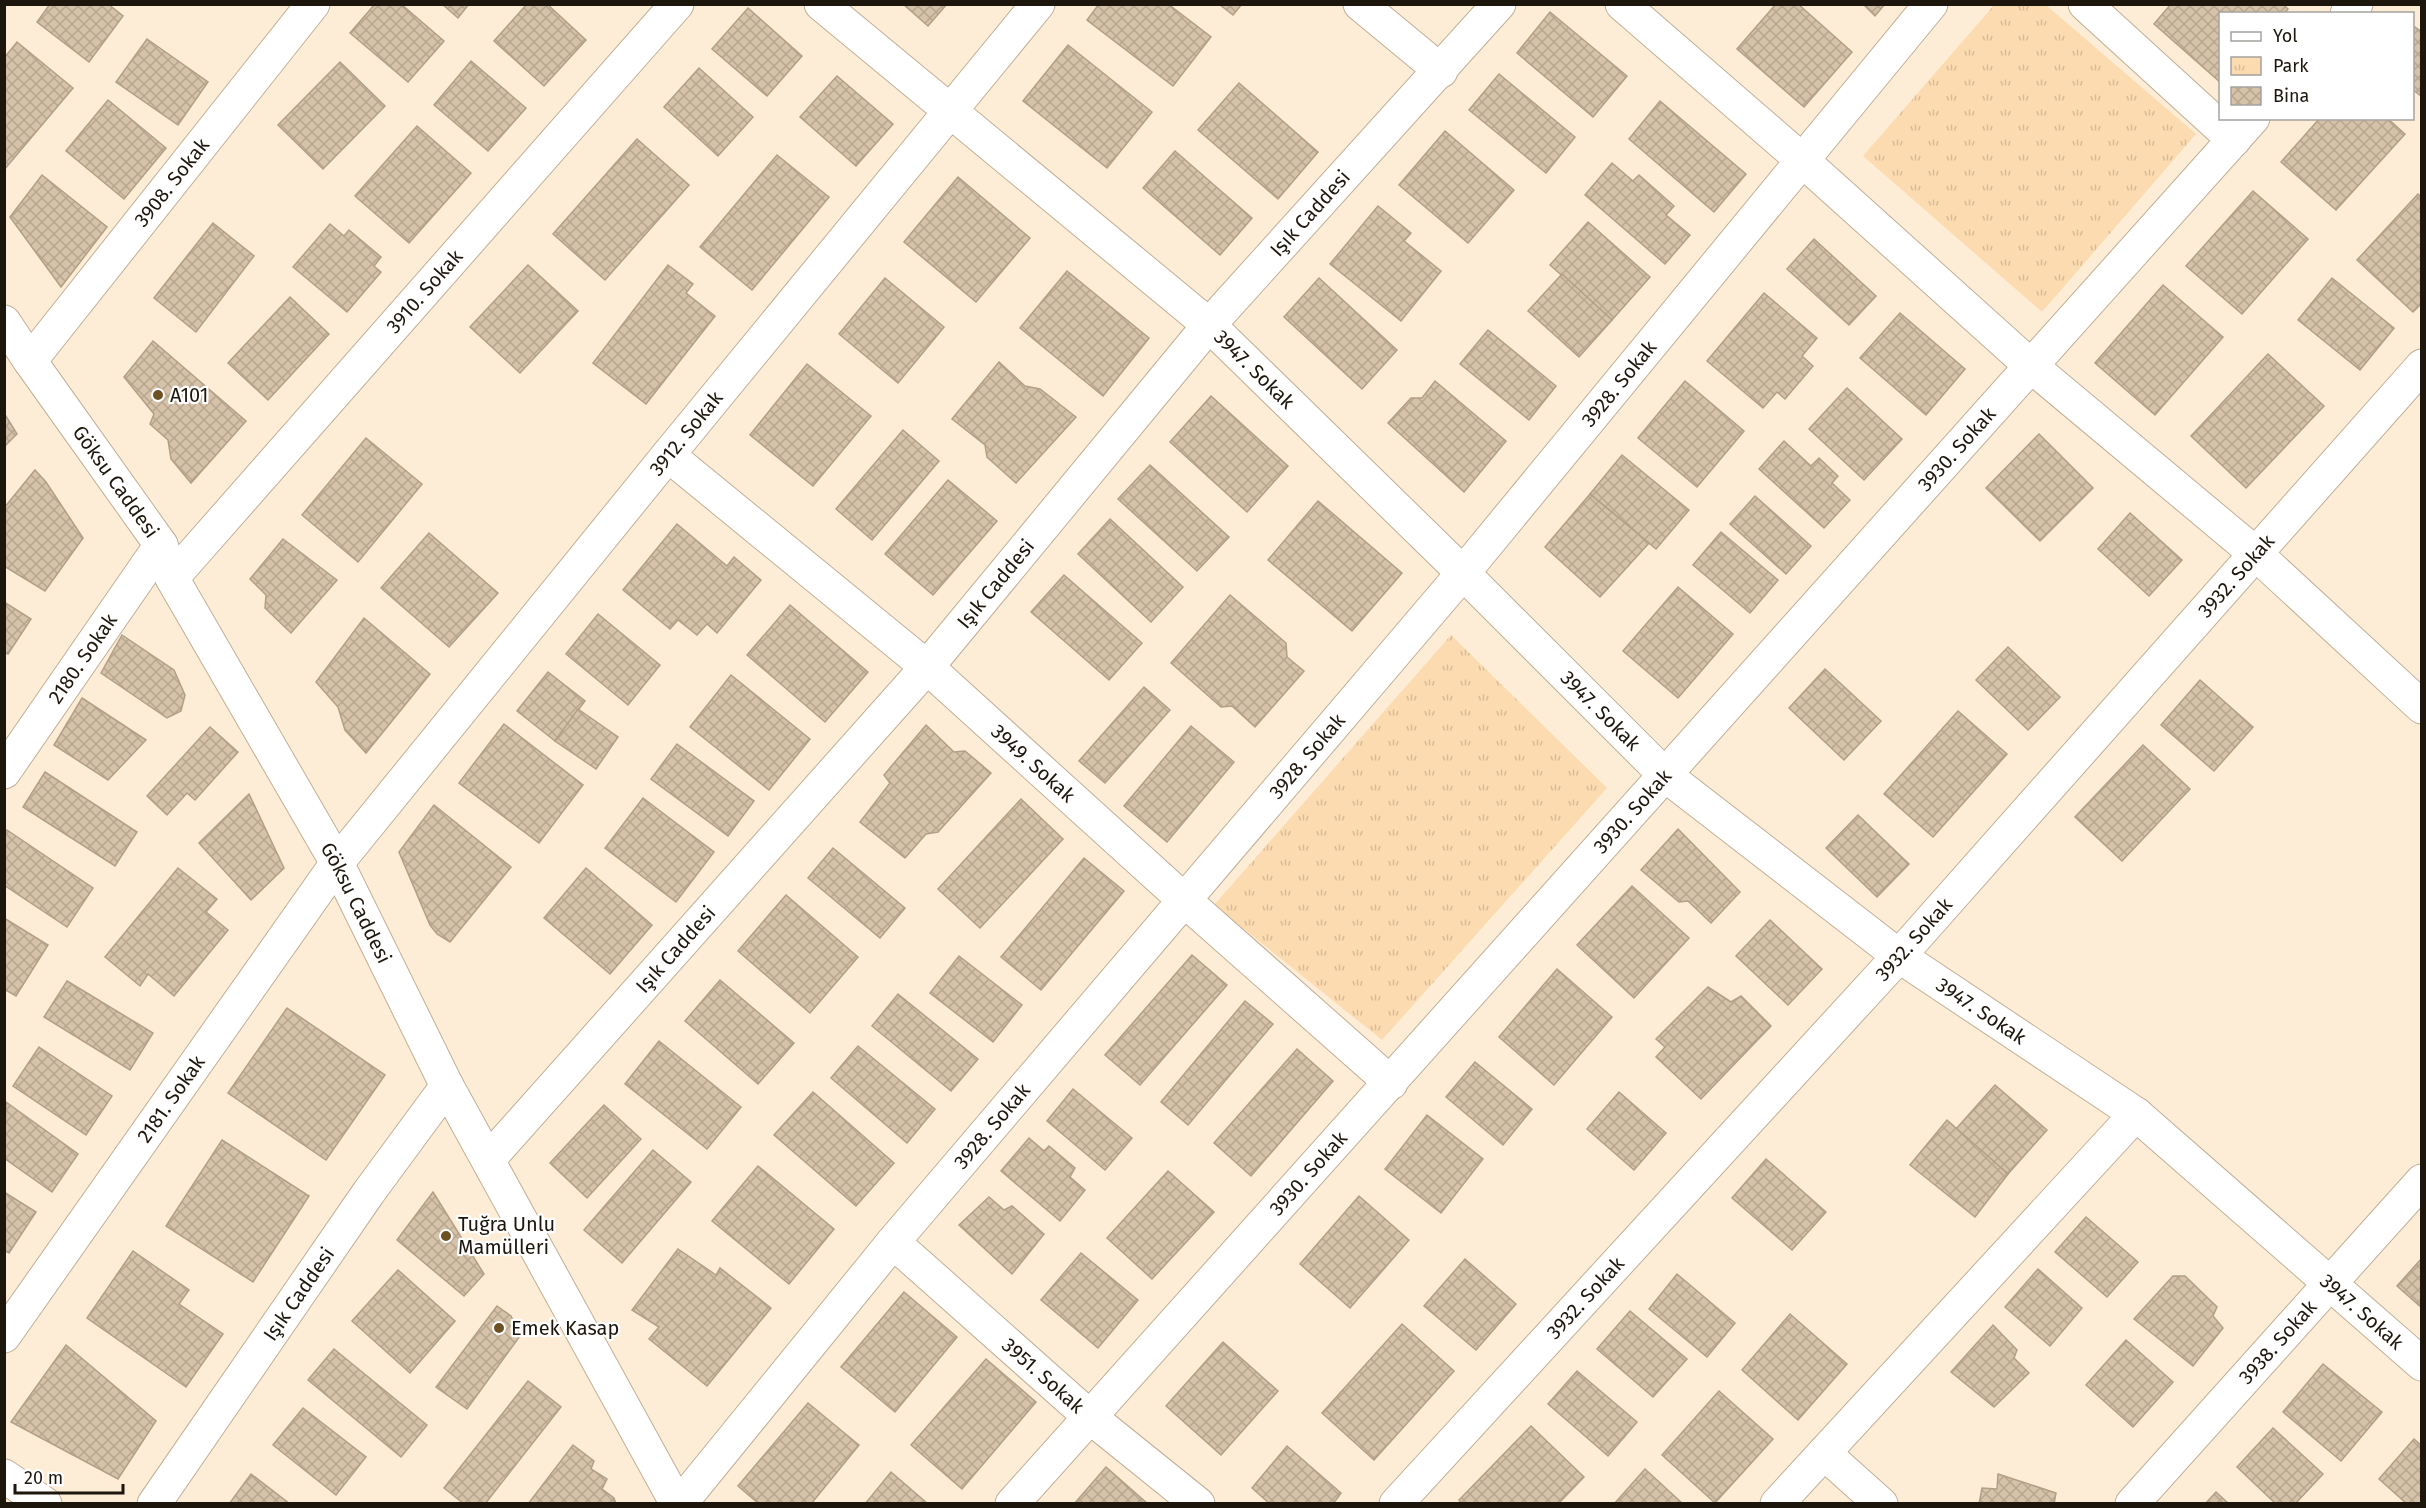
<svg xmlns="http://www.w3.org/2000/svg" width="2426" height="1508" font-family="'Fira Sans',sans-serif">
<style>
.park{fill:url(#park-tufts)}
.building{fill:url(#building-cross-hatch);stroke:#b29f86;stroke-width:1.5}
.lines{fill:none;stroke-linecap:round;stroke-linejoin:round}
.street-casing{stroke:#c2ae95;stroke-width:35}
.secondary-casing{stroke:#c2ae95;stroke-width:35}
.street{stroke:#fff;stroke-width:33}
.secondary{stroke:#fff;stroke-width:33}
.poi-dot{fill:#6d5024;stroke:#fff;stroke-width:2}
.labels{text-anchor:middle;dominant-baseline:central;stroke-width:4.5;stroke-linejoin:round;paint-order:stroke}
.street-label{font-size:20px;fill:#1d160c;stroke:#fff}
.poi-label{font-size:20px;fill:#1d160c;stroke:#fff;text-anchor:start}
</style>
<defs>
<pattern id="park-tufts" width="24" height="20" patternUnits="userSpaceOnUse" patternTransform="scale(1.5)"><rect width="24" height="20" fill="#fcdbb0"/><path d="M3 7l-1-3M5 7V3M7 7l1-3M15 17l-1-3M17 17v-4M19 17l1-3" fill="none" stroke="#d8bb96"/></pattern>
<pattern id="building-cross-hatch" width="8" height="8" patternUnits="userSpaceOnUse" patternTransform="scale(1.5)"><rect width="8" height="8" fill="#d6c2a8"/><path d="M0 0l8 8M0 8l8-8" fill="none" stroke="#b7a68f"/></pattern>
</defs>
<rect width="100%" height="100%" fill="#fdedd7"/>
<g class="park">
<polygon points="1995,4 2046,5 2196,134 2042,312 1863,156"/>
<polygon points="1451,635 1607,788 1382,1040 1214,905"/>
</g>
<g class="building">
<polygon points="50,4 108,4 123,16 89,62 37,22"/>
<polygon points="375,4 401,4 444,41 408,82 350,33"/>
<polygon points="442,4 469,4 458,18"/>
<polygon points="527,4 547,4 586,40 544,86 494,41"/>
<polygon points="903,4 947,4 928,26"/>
<polygon points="1099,4 1168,4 1211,37 1173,86 1087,20"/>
<polygon points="1219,4 1242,4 1233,15"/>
<polygon points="1776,4 1798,4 1852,52 1804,107 1737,49"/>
<polygon points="1863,4 1885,4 1875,16"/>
<polygon points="2171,4 2283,4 2288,9 2284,14 2220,14 2220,82 2154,24"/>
<polygon points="748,8 802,56 767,96 712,49"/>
<polygon points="1550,12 1627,76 1593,117 1517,53"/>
<polygon points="2412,25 2422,32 2422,97 2412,89"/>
<polygon points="147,39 208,82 178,125 116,82"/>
<polygon points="17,42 73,88 4,170 4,58"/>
<polygon points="1068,45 1152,112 1107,168 1023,101"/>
<polygon points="471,61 526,108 488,151 434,105"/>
<polygon points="340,62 385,106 323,169 278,125"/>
<polygon points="699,68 753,117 718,156 664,107"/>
<polygon points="1499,74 1575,137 1546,173 1469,110"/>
<polygon points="837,76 893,124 856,166 800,117"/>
<polygon points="1239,83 1318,152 1278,199 1198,130"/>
<polygon points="108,100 166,148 124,199 66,151"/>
<polygon points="1660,101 1746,174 1714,212 1629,139"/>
<polygon points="2320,118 2387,118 2405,134 2336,210 2281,162"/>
<polygon points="417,126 471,173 409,243 355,196"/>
<polygon points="1445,131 1514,190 1468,243 1399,185"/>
<polygon points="637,139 689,185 605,280 553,234"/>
<polygon points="1175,151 1252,218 1220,255 1143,188"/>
<polygon points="777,155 829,197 752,290 700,247"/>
<polygon points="1612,163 1633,181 1639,175 1674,206 1666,215 1690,235 1665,264 1585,195"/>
<polygon points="42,175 107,227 61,287 10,217"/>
<polygon points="958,177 1030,238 976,302 904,242"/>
<polygon points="2253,191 2308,239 2242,314 2186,266"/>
<polygon points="2418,194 2422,197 2422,303 2413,312 2357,260"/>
<polygon points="1378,206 1411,233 1404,241 1441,271 1401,321 1330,264"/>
<polygon points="1588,222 1650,277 1612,320 1550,265"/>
<polygon points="213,223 254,256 196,332 154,298"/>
<polygon points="330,224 344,236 349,230 381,257 374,266 381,272 347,312 293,267"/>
<polygon points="1814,239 1876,296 1849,325 1787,269"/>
<polygon points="528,265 578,311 520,373 470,327"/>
<polygon points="668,265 693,284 686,293 715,316 646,404 593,363"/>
<polygon points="1067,271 1149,338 1103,396 1020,328"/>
<polygon points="1562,274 1612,320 1579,357 1528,311"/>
<polygon points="885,278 944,327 898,383 839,334"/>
<polygon points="1319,278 1397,350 1362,389 1284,317"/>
<polygon points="2332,278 2394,328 2360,370 2298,320"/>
<polygon points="2163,285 2223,337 2155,415 2095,363"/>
<polygon points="1764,293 1817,338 1802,356 1813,366 1785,399 1777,392 1763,408 1707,361"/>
<polygon points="290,297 329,334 268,400 228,363"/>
<polygon points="1900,313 1965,369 1926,415 1860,358"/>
<polygon points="1488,330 1556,386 1529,420 1460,364"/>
<polygon points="153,341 246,421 191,483 171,459 168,440 150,424 154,414 124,377"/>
<polygon points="2268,354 2324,406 2246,488 2191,436"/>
<polygon points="999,362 1025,386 1040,389 1076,417 1016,483 987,457 985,445 952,419"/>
<polygon points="807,364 871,416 813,486 750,435"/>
<polygon points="1435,381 1506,441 1464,492 1388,423 1411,398 1422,398"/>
<polygon points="1685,381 1744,431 1697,487 1638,438"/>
<polygon points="1847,388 1902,439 1864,480 1809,429"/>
<polygon points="1211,396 1288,466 1247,512 1170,442"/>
<polygon points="4,413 17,434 4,447"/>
<polygon points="903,430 939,461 872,540 836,509"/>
<polygon points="2039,434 2093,488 2040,541 1986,488"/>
<polygon points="366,438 422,484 358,562 302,515"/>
<polygon points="1784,441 1811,466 1819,458 1838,476 1832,483 1850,500 1824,528 1759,469"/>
<polygon points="1622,455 1689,510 1656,549 1590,494"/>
<polygon points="1150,465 1229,537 1197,571 1118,499"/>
<polygon points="35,470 46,482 83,538 45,591 4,566 4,508"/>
<polygon points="948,480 997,521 933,595 885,554"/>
<polygon points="1590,494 1649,543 1600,597 1545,547"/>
<polygon points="1755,496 1811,546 1786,574 1730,524"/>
<polygon points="1318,501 1402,573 1352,631 1268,560"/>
<polygon points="2130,513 2182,560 2149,596 2098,549"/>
<polygon points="1110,519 1183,587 1151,622 1078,554"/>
<polygon points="677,524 727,566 734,557 761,580 717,633 707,624 697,635 678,620 670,629 623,590"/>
<polygon points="1721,532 1778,580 1750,613 1693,565"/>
<polygon points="429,533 498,593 449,647 381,588"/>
<polygon points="283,539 337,580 291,633 265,608 266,595 250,579"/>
<polygon points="1064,575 1142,643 1109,680 1031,612"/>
<polygon points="1678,587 1733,634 1678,698 1623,651"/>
<polygon points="1230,595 1286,643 1287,657 1304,671 1255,727 1232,706 1221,707 1171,663"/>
<polygon points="4,602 31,619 8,654 4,652"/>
<polygon points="790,605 868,672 825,722 747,655"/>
<polygon points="598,614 660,665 628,705 566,654"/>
<polygon points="364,618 430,674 366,753 345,730 338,707 316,682"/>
<polygon points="122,635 174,670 185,695 181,711 167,718 101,673"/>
<polygon points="2008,647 2060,697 2028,730 1976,680"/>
<polygon points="1825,669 1881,721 1844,760 1789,708"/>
<polygon points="548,672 585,701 555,741 517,711"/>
<polygon points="731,675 810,739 769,790 690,727"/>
<polygon points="2200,680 2253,727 2214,771 2161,725"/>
<polygon points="1144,687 1170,710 1105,783 1079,761"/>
<polygon points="82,698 146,740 108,780 54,745"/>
<polygon points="578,709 618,737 596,769 555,741"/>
<polygon points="1958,711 2007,754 1933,837 1884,794"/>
<polygon points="504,724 583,785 539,843 459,783"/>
<polygon points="926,725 954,752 965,751 991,773 938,832 926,834 905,858 860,822 890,783 884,775"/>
<polygon points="1191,726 1234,762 1167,842 1124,806"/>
<polygon points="210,727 238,752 195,800 187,793 167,815 147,796"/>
<polygon points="677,744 754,801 728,836 651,779"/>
<polygon points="2143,745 2190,789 2122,861 2075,817"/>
<polygon points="45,772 137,832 115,866 23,807"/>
<polygon points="249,794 284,868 251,900 199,843"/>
<polygon points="643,798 714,852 676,902 605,848"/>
<polygon points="1021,799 1063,839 980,928 938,889"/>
<polygon points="434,805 511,867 450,942 437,934 430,925 399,852"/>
<polygon points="1858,815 1909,864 1877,897 1826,848"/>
<polygon points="1678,829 1740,892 1711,923 1688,901 1679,902 1641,870"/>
<polygon points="7,830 93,888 67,927 4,885 4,833"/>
<polygon points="833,848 905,908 880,938 808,878"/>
<polygon points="1084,858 1124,891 1041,990 1001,957"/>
<polygon points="178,868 217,899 206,912 228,930 174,996 148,974 140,986 105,957"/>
<polygon points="586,868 652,925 610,974 544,918"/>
<polygon points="1632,886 1689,938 1634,998 1577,945"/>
<polygon points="786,895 858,957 810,1013 738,951"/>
<polygon points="4,918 48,945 16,996 4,989"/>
<polygon points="1770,920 1822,969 1788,1005 1736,956"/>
<polygon points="1192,955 1227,985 1140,1085 1105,1055"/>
<polygon points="959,956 1022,1005 993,1042 930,993"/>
<polygon points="1557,969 1612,1017 1554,1085 1499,1037"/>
<polygon points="720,980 794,1043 758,1084 685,1021"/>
<polygon points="67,981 153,1033 130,1070 44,1017"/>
<polygon points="1708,987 1731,1002 1741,996 1771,1026 1701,1099 1656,1057 1665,1047 1656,1039"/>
<polygon points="898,994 978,1059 951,1091 872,1026"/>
<polygon points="1245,1001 1273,1024 1188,1125 1161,1102"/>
<polygon points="287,1008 385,1075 326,1160 228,1093"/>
<polygon points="659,1041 741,1107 707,1149 625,1084"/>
<polygon points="858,1046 935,1109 907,1143 831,1078"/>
<polygon points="39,1047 112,1096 86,1135 13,1086"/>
<polygon points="1297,1049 1333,1081 1251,1176 1214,1143"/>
<polygon points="1475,1062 1532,1109 1503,1145 1446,1097"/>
<polygon points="1995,1085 2047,1130 2008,1174 1956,1129"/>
<polygon points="1073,1089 1132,1138 1105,1170 1047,1121"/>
<polygon points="813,1092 894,1163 856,1206 774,1135"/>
<polygon points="1619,1092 1666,1133 1634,1170 1587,1129"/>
<polygon points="6,1102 78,1154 52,1192 4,1158"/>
<polygon points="604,1105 641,1139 587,1198 550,1163"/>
<polygon points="1427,1115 1483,1159 1441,1213 1385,1169"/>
<polygon points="1947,1120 2008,1174 1975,1217 1910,1165"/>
<polygon points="1029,1138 1044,1151 1049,1146 1075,1168 1070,1177 1085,1190 1060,1221 1001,1171"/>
<polygon points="222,1140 309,1196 253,1282 166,1226"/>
<polygon points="653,1150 691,1182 622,1263 584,1230"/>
<polygon points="1766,1159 1826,1212 1792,1250 1732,1198"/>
<polygon points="758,1166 834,1229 789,1284 712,1221"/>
<polygon points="1168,1171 1214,1212 1152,1279 1107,1238"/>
<polygon points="4,1192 36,1212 9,1253 4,1250"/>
<polygon points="433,1192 484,1274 464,1296 397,1240"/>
<polygon points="1359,1196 1409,1240 1350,1308 1300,1264"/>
<polygon points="989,1197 1004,1210 1012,1206 1044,1234 1012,1274 959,1225"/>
<polygon points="2086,1217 2138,1262 2107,1297 2055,1252"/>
<polygon points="678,1249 716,1275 720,1268 771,1308 707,1386 649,1339 659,1327 632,1310"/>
<polygon points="133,1251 189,1290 179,1304 223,1334 186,1387 87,1318"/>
<polygon points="1081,1253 1138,1300 1098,1348 1041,1300"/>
<polygon points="2422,1258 2422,1308 2397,1286"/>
<polygon points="1465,1259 1516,1304 1476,1350 1424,1306"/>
<polygon points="2038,1269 2082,1308 2050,1346 2005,1307"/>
<polygon points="398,1270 455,1321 410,1373 352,1321"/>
<polygon points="1677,1274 1735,1323 1707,1357 1649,1309"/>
<polygon points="2173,1276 2185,1276 2217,1307 2213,1316 2223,1328 2193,1366 2134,1319"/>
<polygon points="904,1292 957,1337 895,1412 841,1367"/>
<polygon points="497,1306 511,1316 520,1336 467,1409 436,1387"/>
<polygon points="1630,1311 1687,1359 1653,1397 1597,1349"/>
<polygon points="1790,1314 1847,1364 1798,1420 1742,1370"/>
<polygon points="1402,1324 1454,1371 1374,1460 1322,1413"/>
<polygon points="1993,1325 2017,1350 2014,1358 2029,1373 1994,1407 1951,1372"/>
<polygon points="2126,1340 2173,1382 2133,1427 2086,1385"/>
<polygon points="1223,1342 1278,1391 1221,1455 1166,1406"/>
<polygon points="66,1345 156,1421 118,1479 11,1422"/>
<polygon points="334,1349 427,1425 401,1457 308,1380"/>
<polygon points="986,1359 1036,1402 962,1489 911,1445"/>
<polygon points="2323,1364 2382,1412 2341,1461 2283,1412"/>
<polygon points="1577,1371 1637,1422 1608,1456 1548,1404"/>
<polygon points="528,1381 561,1407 485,1504 464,1504 444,1488"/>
<polygon points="1719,1391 1773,1439 1715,1503 1662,1455"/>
<polygon points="808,1403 859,1445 811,1504 759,1504 738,1486"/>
<polygon points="303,1408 366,1457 336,1495 273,1445"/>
<polygon points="1531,1426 1584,1477 1558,1504 1462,1504 1459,1500"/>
<polygon points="2273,1428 2323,1474 2295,1504 2276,1504 2237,1467"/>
<polygon points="2414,1439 2422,1446 2422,1504 2407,1504 2379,1479"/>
<polygon points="573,1445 594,1461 591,1469 607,1479 602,1489 614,1498 616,1504 528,1504"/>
<polygon points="1287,1446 1341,1493 1333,1504 1270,1504 1252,1488"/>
<polygon points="1106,1467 1148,1504 1074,1504"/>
<polygon points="1645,1469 1683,1504 1614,1504"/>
<polygon points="891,1472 928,1504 865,1504"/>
<polygon points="251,1474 290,1504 229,1504"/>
<polygon points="1998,1474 2056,1493 2054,1504 1979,1504 1982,1488 1997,1489"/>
<polygon points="2216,1492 2229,1504 2205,1504"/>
</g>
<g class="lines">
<g class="street-casing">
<g id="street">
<path id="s1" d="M821 4 1209 325 1463 573 1665 775 1899 956 2136 1114 2422 1364"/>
<polyline points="1360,4 1441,71"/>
<polyline points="1622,4 1802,160 2031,366 2256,554 2422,707"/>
<polyline points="2085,4 2234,140"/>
<polyline points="2347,14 2356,4"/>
<path id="s2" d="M30 361 313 4"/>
<path id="s3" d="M668 455 927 667 1183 899 1391 1083"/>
<path id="s4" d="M172 578 677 4"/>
<path id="s5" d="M4 772 161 545"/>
<path id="s6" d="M893 1242 1090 1417 1198 1504"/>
<path id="s7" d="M4 1336 337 863 668 455 1038 4"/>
<polyline points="1824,1453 1881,1504"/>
<polyline points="4,1476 45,1504"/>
<path id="s8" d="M680 1504 893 1242 1463 573 1931 4"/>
<path id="s9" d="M1012 1504 2253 118"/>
<path id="s10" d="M1396 1504 1899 956 2422 366"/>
<polyline points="1777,1504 2136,1114"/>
<path id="s11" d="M2132 1504 2422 1181"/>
</g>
</g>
<g class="secondary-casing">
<g id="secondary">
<path id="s12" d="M4 322 30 361 161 545 172 578 337 863 447 1086 677 1504"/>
<path id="s13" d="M488 1160 927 667 1209 325 1499 4"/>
<path id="s14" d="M154 1504 369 1192 447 1086"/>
</g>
</g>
<use href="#street" class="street"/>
<use href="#secondary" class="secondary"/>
</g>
<g class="poi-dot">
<circle cx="158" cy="395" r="6"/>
<circle cx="446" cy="1236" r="6"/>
<circle cx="499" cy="1328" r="6"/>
</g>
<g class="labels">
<g class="street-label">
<text stroke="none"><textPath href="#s2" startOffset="228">3908. Sokak</textPath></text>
<text stroke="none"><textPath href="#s13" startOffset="1254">Işık Caddesi</textPath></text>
<text stroke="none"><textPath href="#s4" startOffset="382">3910. Sokak</textPath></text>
<text stroke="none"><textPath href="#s1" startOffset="567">3947. Sokak</textPath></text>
<text stroke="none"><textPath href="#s8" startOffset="1462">3928. Sokak</textPath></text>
<text stroke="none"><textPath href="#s7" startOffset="1132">3912. Sokak</textPath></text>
<text stroke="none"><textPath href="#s9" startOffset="1416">3930. Sokak</textPath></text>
<text stroke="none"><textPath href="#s12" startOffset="195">Göksu Caddesi</textPath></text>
<text stroke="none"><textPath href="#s10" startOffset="1252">3932. Sokak</textPath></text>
<text stroke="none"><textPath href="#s13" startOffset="768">Işık Caddesi</textPath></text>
<text stroke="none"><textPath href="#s5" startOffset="138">2180. Sokak</textPath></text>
<text stroke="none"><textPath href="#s1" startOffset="1053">3947. Sokak</textPath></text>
<text stroke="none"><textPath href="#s8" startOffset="976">3928. Sokak</textPath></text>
<text stroke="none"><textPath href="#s3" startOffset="478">3949. Sokak</textPath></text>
<text stroke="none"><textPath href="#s9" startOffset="930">3930. Sokak</textPath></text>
<text stroke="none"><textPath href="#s12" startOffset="681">Göksu Caddesi</textPath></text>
<text stroke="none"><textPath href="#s10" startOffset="766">3932. Sokak</textPath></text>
<text stroke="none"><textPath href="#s13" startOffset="282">Işık Caddesi</textPath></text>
<text stroke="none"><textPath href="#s1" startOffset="1539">3947. Sokak</textPath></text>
<text stroke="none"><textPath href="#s7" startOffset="290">2181. Sokak</textPath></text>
<text stroke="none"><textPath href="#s8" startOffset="490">3928. Sokak</textPath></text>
<text stroke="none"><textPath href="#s9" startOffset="444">3930. Sokak</textPath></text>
<text stroke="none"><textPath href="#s14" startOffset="255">Işık Caddesi</textPath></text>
<text stroke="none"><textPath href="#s10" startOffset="280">3932. Sokak</textPath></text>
<text stroke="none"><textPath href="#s1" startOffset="2025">3947. Sokak</textPath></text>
<text stroke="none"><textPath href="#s11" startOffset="218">3938. Sokak</textPath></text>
<text stroke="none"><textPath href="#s6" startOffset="201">3951. Sokak</textPath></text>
</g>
<g class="poi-label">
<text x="170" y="395">A101</text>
<text x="458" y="1224">Tuğra Unlu<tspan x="458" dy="23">Mamülleri</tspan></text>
<text x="511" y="1328">Emek Kasap</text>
</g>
</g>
<rect width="2426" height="1508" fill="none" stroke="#1d160c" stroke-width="12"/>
<rect x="2219" y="12" width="195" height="108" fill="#ffffff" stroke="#a5a29e" stroke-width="1.5"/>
<rect x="2231" y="32" width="30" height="9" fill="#ffffff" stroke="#a5a29e" stroke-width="1.5"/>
<text x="2273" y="42" font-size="18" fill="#1d160c">Yol</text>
<rect x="2231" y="57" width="30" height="18" fill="url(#park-tufts)" stroke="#a5a29e" stroke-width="1.5"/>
<text x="2273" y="72" font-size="18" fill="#1d160c">Park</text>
<rect x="2231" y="87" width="30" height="18" fill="url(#building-cross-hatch)" stroke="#a5a29e" stroke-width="1.5"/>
<text x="2273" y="102" font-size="18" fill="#1d160c">Bina</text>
<path d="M15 1484v9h108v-9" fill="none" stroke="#1d160c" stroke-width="3"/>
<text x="24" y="1484" font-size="18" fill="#1d160c" stroke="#ffffff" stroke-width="4.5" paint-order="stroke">20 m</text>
</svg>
